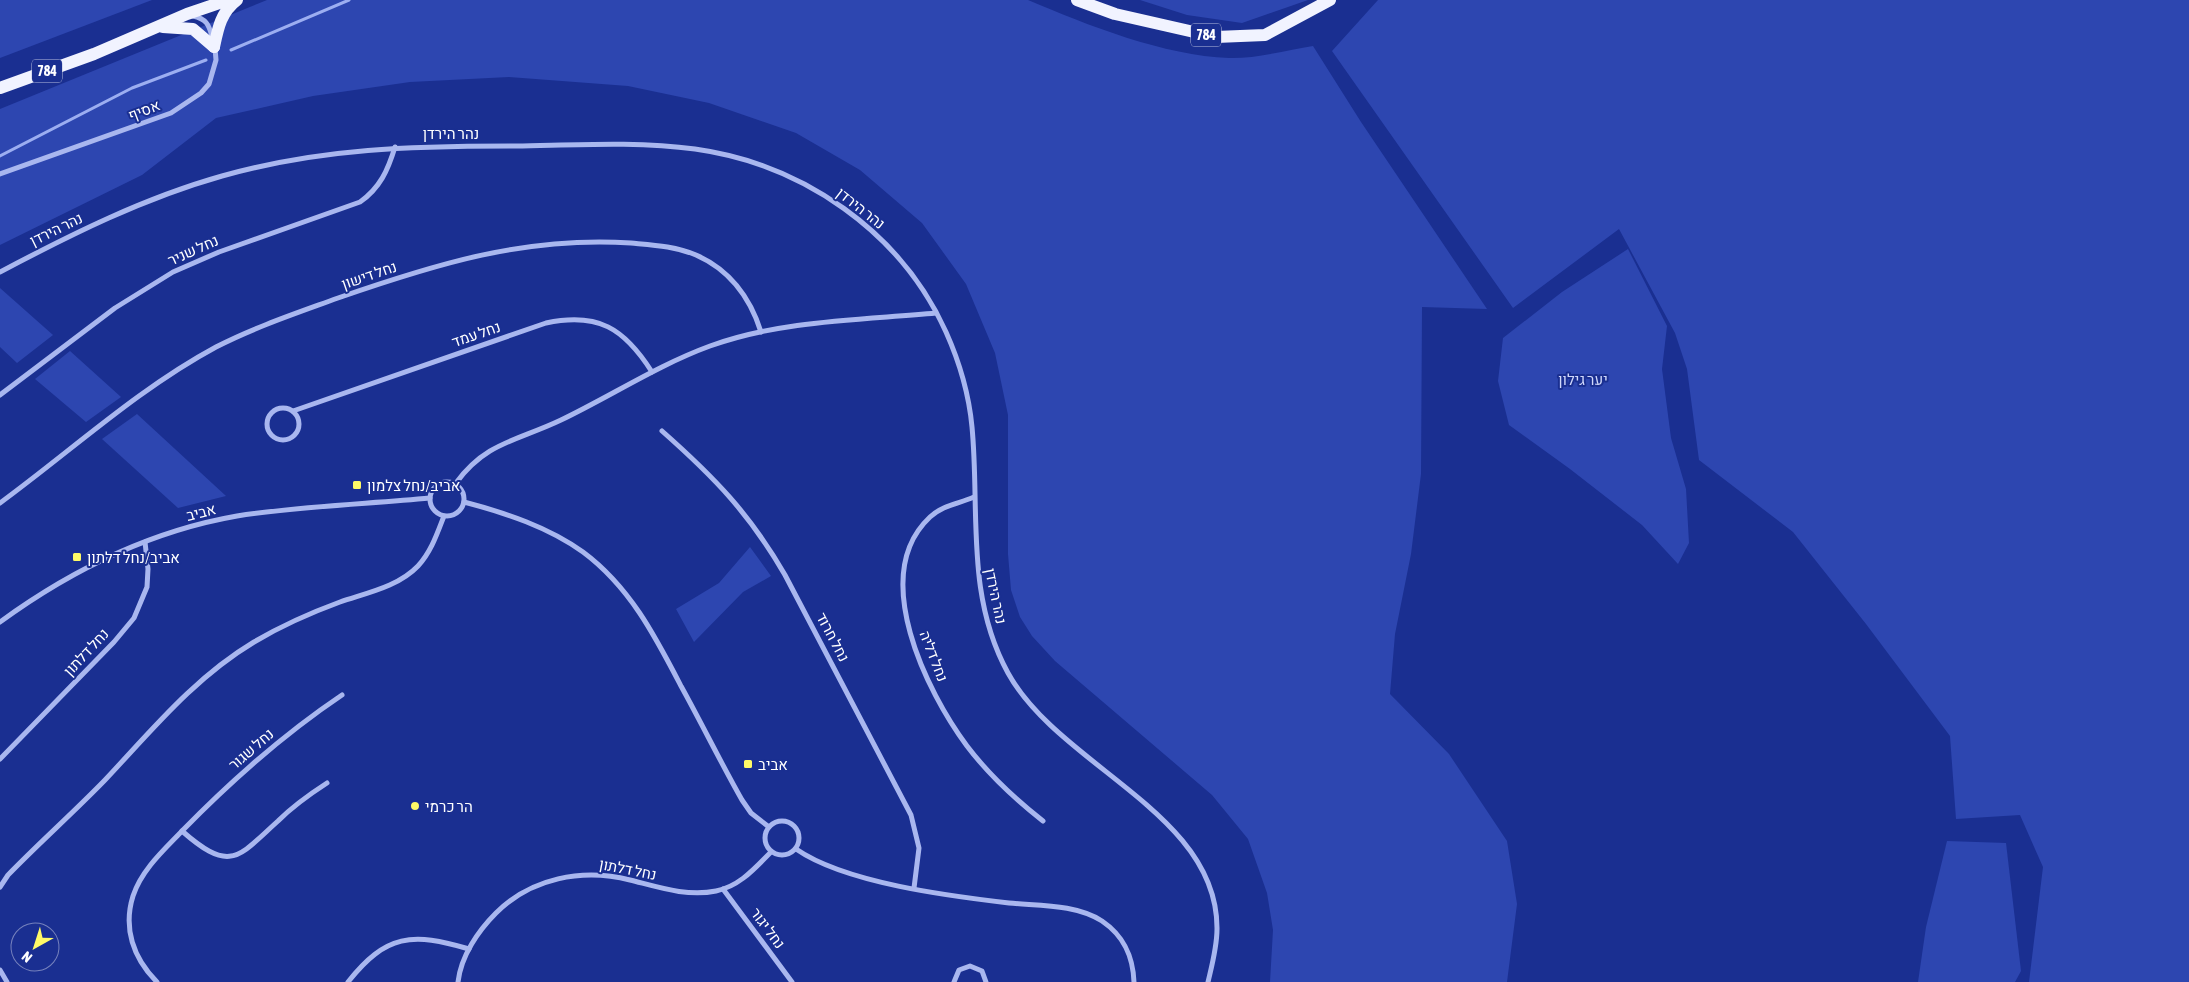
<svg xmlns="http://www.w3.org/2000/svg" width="2189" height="982" font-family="'Asap Condensed',Heebo,sans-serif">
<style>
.green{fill:#2d46b0}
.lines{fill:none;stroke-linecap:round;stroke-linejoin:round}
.stream{stroke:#9caef1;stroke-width:3}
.street{stroke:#a9b7ef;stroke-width:5}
.primary{stroke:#f1f3ff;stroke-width:12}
.poi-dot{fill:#fffa67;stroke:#1a2f91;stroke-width:2}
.labels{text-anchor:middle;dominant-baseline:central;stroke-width:4;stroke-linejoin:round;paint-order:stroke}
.shield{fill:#1a2f91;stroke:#bac1de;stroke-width:1}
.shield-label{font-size:14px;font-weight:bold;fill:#fff}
.street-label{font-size:15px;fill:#fff;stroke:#1a2f91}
.park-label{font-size:15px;fill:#d0d8fb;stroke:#1a2f91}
.poi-label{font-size:15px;fill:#fff;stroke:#1a2f91;text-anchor:start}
</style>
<rect width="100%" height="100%" fill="#1a2f91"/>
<g class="green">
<polygon points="0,0 152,0 0,58"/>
<path d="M267 0H1028C1087 25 1165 56 1229 58 1253 59 1288 50 1313 46L1361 122 1487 309 1422 307 1421 474 1411 554 1395 634 1390 694 1449 754 1507 841 1517 904 1507 982H1270L1273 930 1267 893 1248 839 1212 795 1055 661 1032 636 1020 617 1011 590 1008 554V415L995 353 966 284 922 223 860 170 796 133 709 103 628 86 509 77 410 82 313 96 216 118 142 175 0 245V109Z"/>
<polygon points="1140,0 1308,0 1242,23 1187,15"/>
<polygon points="1378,0 2189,0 2189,982 2029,982 2043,867 2020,815 1956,819 1950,736 1866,624 1793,532 1699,460 1687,369 1675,333 1619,229 1513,308 1332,51"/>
<polygon points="1628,249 1667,326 1662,369 1671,438 1686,489 1689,543 1678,564 1642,525 1570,469 1509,425 1498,381 1503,338 1562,292"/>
<polygon points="0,288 53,335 17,363 0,347"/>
<polygon points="70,351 121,397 86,422 35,379"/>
<polygon points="137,414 226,496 178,508 102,439"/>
<polygon points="750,547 771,576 743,592 694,642 676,609 719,583"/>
<polygon points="1947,841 2006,843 2021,971 2015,982 1918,982 1926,927"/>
</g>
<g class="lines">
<g class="stream">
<polyline points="231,50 349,0"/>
<polyline points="0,156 132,88 206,60"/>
</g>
<g class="street">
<path d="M193 16C206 19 209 24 212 37"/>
<polyline points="0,174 171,113 201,93 209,84 216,60 215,48"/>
<path d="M0 272C72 234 144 198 222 176 322 148 413 146 516 146 575 145 637 141 695 149 803 164 901 232 946 332 959 361 969 395 972 427 980 510 965 595 1008 673 1060 767 1218 813 1217 929 1217 947 1212 965 1208 982"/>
<path d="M0 395 115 308 173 272 219 252 360 202C380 188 388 170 395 147"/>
<circle cx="283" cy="424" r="16"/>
<path d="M293 411 546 323C598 312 624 328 652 372"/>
<path d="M662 431C714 477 750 514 785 575L911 815 919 848 914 888"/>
<circle cx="447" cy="499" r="17"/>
<path d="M456 483C486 442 517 441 561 420 611 396 658 365 710 346 782 320 861 320 936 313"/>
<path d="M974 497C958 504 943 505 930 517 868 575 927 692 967 746 989 775 1015 799 1043 821"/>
<path d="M464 502C506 513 548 527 583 552 630 587 655 636 681 686 702 724 721 763 742 800L751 813 769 827"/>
<path d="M0 503C71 451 138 389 216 347 255 327 297 313 338 298 436 264 526 236 631 243 653 245 675 246 696 255 730 270 750 297 761 332"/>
<path d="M0 622C70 571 151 531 237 516 301 506 366 504 430 498"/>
<polyline points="0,759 114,642 134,618 147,587 148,569 145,542"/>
<circle cx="782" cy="838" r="17"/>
<path d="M182 831C231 874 238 857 278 821 293 806 310 794 327 783"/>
<path d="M796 849C845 883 949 896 1009 903 1039 906 1075 904 1102 921 1124 936 1133 956 1134 982"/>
<path d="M0 887 8 875C39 843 73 813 105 780 152 730 194 678 254 642 281 626 310 613 340 602 366 593 398 587 418 566 431 552 437 534 444 516"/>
<polyline points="723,889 792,982"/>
<polyline points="0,970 7,982"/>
<path d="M157 982C133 958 123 928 133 896 142 869 165 849 183 830 232 780 284 734 342 695"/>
<path d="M348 982C386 934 412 932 469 949"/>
<path d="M458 982C461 956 478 931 496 913 531 878 582 868 630 880 658 887 687 897 716 891 740 886 755 868 771 852"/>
<polyline points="954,982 959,970 970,966 982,971 986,982"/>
</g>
<g class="primary">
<polyline points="1077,0 1115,14 1216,37 1265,35 1330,0"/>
<polyline points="163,27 193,29 214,47"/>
<path d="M214 47C218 28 221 12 237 0"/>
<polyline points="0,88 94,54 187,14 228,0"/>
</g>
</g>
<g class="poi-dot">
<rect x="352" y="480" width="10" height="10" rx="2.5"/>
<rect x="72" y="552" width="10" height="10" rx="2.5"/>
<rect x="743" y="759" width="10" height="10" rx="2.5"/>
<circle cx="415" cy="806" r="5"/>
</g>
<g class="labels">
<g class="shield">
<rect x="1191" y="23.5" width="30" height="23" rx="4"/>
<rect x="32" y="59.5" width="30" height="23" rx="4"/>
</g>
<g class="shield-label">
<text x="1206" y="35">784</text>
<text x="47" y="71">784</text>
</g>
<g class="street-label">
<text transform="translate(144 110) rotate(-21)">אסיף</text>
<text x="451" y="133">נהר הירדן</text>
<text transform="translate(861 208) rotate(38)">נהר הירדן</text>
<text transform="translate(56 229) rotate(-26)">נהר הירדן</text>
<text transform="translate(193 250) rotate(-24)">נחל שניר</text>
<text transform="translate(369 275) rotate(-19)">נחל דישון</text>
<text transform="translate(476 334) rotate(-19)">נחל עמד</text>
<text transform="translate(201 512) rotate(-14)">אביב</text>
<text transform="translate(996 596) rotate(78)">נהר הירדן</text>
<text transform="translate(833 637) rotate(62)">נחל חרוד</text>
<text transform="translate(86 652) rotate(-47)">נחל דלתון</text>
<text transform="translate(934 656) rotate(69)">נחל דליה</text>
<text transform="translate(251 749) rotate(-41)">נחל שגור</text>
<text transform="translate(628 869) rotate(11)">נחל דלתון</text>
<text transform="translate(768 928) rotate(53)">נחל יגור</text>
</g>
<g class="park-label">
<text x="1583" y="379">יער גילון</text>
</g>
<g class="poi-label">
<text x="367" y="485">אביב/נחל צלמון</text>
<text x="87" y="557">אביב/נחל דלתון</text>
<text x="758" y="764">אביב</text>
<text x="425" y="806">הר כרמי</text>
</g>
</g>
<g transform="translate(35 947) rotate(219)"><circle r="24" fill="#1a2f91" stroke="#7682bd"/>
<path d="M0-4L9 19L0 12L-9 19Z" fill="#fffa67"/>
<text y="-8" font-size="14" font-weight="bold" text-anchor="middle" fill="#ffffff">N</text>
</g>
</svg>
